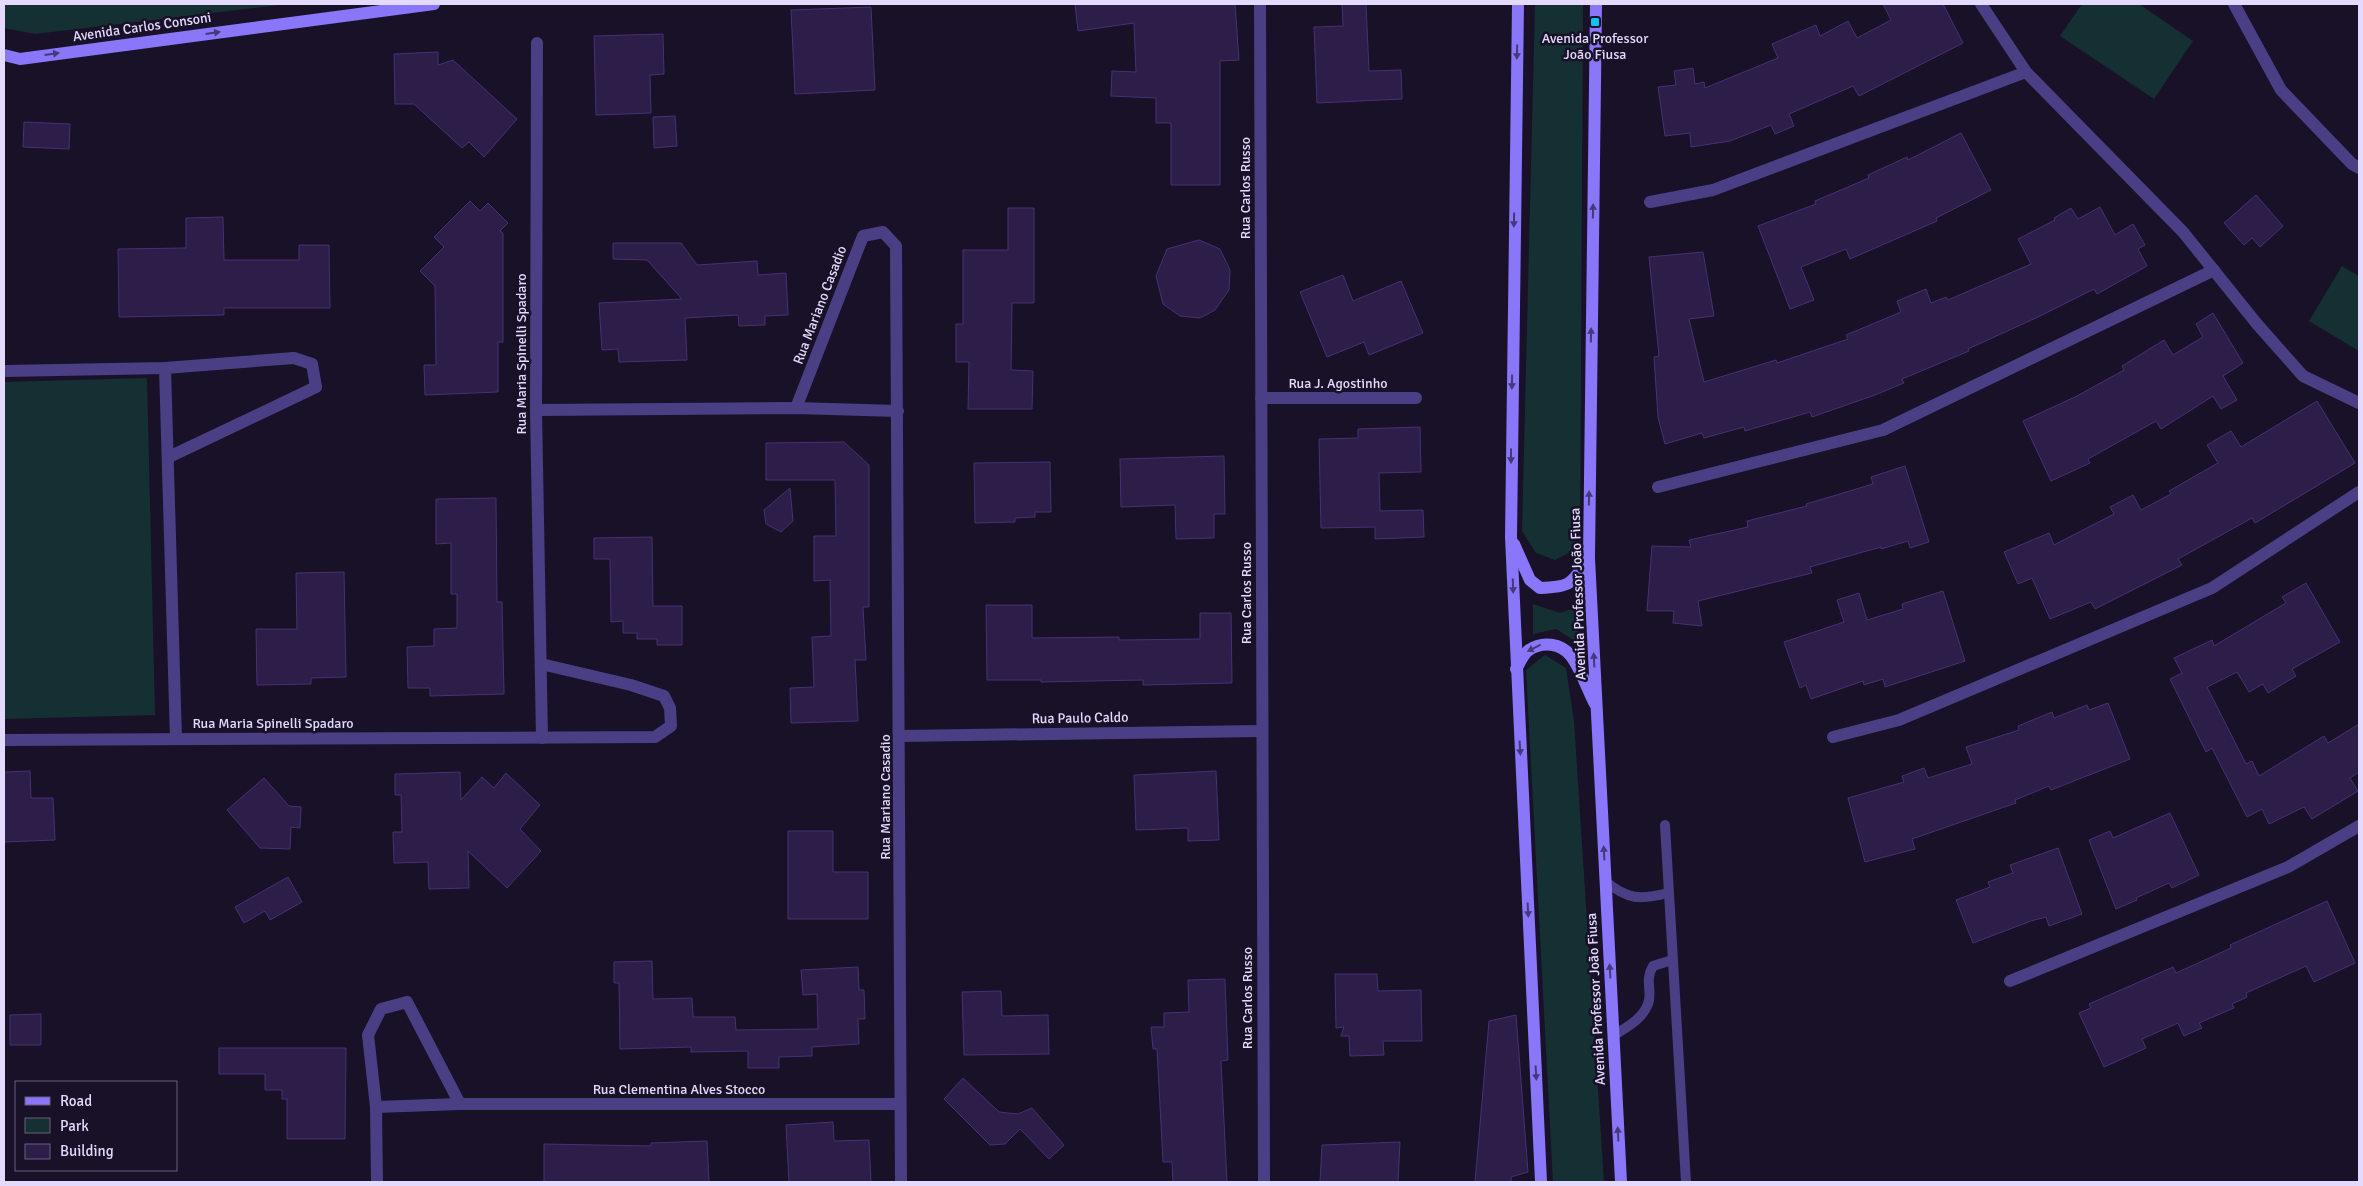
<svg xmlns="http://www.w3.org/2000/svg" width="2363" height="1186" font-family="Signika,sans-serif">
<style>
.green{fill:#153032}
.building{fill:#2c1e49;stroke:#463174}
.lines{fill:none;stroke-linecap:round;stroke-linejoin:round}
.lane{stroke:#4a3f85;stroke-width:10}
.street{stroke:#4a3f85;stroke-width:12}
.secondary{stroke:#8976f9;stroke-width:12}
.oneway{fill:#45397c}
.poi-dot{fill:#0fc2f5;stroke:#181128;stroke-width:2}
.labels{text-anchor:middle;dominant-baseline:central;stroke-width:5;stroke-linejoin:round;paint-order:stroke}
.street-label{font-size:14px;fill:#e3dafd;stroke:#181128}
.poi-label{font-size:14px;fill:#e3dafd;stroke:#181128}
</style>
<rect width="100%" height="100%" fill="#181128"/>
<g class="green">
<polygon points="4,4 288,4 35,34 4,28"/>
<polygon points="1535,4 1583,4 1580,547 1555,560 1536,553 1522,531"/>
<polygon points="2082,4 2139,4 2193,41 2154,99 2060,36"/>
<polygon points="2342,266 2359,276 2359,351 2309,321"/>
<polygon points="147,378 155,715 4,719 4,382"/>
<polygon points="1533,604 1560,613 1578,607 1578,643 1556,629 1533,634"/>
<polygon points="1545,655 1566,668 1574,721 1604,1182 1553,1182 1526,670"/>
</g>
<g class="building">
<polygon points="1075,4 1235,4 1239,60 1220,61 1220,185 1171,185 1171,123 1156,123 1156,98 1111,96 1112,71 1136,72 1134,23 1078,31"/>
<polygon points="1342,4 1366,4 1369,71 1401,70 1402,99 1317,103 1314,27 1343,26"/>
<polygon points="1883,4 1943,4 1963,43 1859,96 1853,86 1789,114 1794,126 1775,134 1771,125 1730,141 1691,147 1690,133 1665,136 1658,87 1676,85 1674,71 1693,68 1695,84 1704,82 1705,88 1778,58 1772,44 1816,25 1820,36 1848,21 1857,38 1891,20"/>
<polygon points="871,7 875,90 795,94 791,10"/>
<polygon points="663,34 664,74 650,75 651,113 596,115 594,36"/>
<polygon points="438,52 438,65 453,60 517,119 484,157 469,142 462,148 414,104 395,104 394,54"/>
<polygon points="675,116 677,146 654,148 653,117"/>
<polygon points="24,122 70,124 69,149 23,147"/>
<polygon points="1961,133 1991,190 1936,218 1937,221 1850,259 1846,249 1801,267 1814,300 1790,309 1758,226 1816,204 1815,201 1869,178 1868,175 1907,157 1908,160"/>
<polygon points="2256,195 2283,226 2260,247 2252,238 2244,245 2224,223"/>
<polygon points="470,201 480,211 488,203 508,223 500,231 503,233 503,342 498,342 498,392 425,395 424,365 436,365 435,286 420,271 444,247 434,237"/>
<polygon points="2100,207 2115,235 2133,224 2145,245 2138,249 2147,266 2097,294 2094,289 2038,317 1968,349 1969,351 1902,379 1904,383 1875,395 1812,417 1810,412 1745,431 1744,427 1704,438 1702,433 1665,444 1658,417 1654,357 1659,356 1649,257 1703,252 1714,316 1689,319 1704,382 1776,360 1777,363 1848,339 1846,335 1901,312 1897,301 1926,289 1931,303 1946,297 1948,300 2031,264 2018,239 2055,220 2054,218 2071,208 2078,219"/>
<polygon points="1008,208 1034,208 1034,303 1012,303 1011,370 1033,371 1032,409 968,409 969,362 956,362 956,324 963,324 963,250 1008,250"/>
<polygon points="223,217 224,260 299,260 299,245 329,245 330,308 224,308 224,315 119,317 118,249 186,248 186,218"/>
<polygon points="1199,240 1220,249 1230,270 1229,290 1215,310 1200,318 1180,316 1163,304 1156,276 1167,249"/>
<polygon points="613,243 681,243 697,265 757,261 758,275 786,273 788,315 765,316 765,325 739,326 738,315 685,318 687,360 619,362 618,349 602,350 599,303 682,299 647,260 613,259"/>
<polygon points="1343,275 1353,301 1401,281 1423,333 1369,355 1364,342 1327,357 1300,292"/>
<polygon points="2213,313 2243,363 2223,376 2237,400 2221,409 2213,396 2161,429 2156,421 2088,459 2090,463 2051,481 2023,421 2077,396 2124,370 2122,366 2164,340 2173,355 2203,337 2196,324"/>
<polygon points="2317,401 2355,463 2255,523 2252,518 2178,559 2182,565 2095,609 2091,602 2050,619 2032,578 2018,584 2004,552 2049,533 2054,545 2114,514 2110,507 2133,495 2141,510 2171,494 2169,491 2218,463 2207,445 2231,431 2241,447"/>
<polygon points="1420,427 1421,472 1379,473 1380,511 1423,510 1424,537 1375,539 1375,527 1321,528 1319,439 1358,438 1358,429"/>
<polygon points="844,442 869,465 869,607 863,607 866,660 855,660 858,721 791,723 790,688 814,687 812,637 831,636 830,580 814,581 814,536 836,536 835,480 766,480 766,443"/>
<polygon points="1224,456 1225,514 1214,514 1214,538 1176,539 1175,505 1121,507 1120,459"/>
<polygon points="1050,462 1051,512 1035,512 1035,517 1015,518 1015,522 975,523 974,463"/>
<polygon points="1905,466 1929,542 1910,548 1908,541 1881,549 1881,547 1810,567 1812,573 1698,601 1702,626 1673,623 1674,611 1647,611 1652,546 1691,547 1689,540 1748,527 1747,521 1807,506 1806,504 1873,484 1871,477"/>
<polygon points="790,488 793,521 781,532 766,524 764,510"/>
<polygon points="496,498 497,602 502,602 504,694 430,696 430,688 408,688 407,647 434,646 434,629 457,628 457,594 451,594 451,543 436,544 436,499"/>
<polygon points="652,537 653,606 682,606 682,645 657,645 657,639 637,639 637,633 623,633 623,621 611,622 610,559 594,559 594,538"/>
<polygon points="344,572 346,677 311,678 311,684 257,685 256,629 297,629 296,573"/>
<polygon points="2306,583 2340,642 2292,669 2296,676 2268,693 2263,684 2249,692 2237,672 2207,687 2246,764 2252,761 2259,776 2324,736 2328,743 2359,724 2359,772 2350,778 2358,791 2312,819 2304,807 2269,824 2262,809 2247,817 2212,748 2206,752 2170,679 2182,673 2174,658 2212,640 2214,646 2286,603 2282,597"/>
<polygon points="1943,591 1965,661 1885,687 1883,679 1864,685 1863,681 1811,699 1806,685 1800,688 1784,642 1844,622 1837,600 1859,593 1867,620 1903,609 1902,604"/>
<polygon points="986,605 1032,605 1032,638 1119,637 1119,640 1200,639 1200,613 1231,613 1232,683 1143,685 1143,680 1041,682 1041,680 987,680"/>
<polygon points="2108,703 2130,759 2051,790 2049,786 2015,800 2016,803 1912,839 1915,849 1865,862 1848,798 1904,782 1902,776 1924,768 1928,778 1972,764 1966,747 2019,730 2018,726 2052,712 2054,718 2087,705 2089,710"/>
<polygon points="30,771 31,798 53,798 55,840 4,842 4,772"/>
<polygon points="1216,771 1219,840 1188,841 1188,828 1136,830 1134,775"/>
<polygon points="460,772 461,800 482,777 494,788 506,773 540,805 520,829 541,851 507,888 468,851 469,888 429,889 428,862 394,863 393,832 402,832 401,795 395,795 395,774"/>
<polygon points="264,778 289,806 301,807 300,828 291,827 290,849 260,848 227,810"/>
<polygon points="2170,813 2199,875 2172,888 2169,883 2136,898 2137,900 2116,909 2089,840 2110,831 2113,838"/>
<polygon points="788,831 833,831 833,872 868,872 868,919 788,919"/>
<polygon points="2058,848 2082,914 2049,926 2046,917 2031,921 1973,943 1956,900 1990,887 1988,882 2013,873 2010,865"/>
<polygon points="288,877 302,902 270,920 265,911 244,923 235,907"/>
<polygon points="2327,901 2355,963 2314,982 2306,966 2246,993 2247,997 2232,1004 2234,1008 2199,1023 2202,1028 2184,1036 2178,1023 2142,1039 2146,1048 2104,1067 2079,1013 2091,1008 2089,1004 2173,967 2176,973 2231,948 2230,945"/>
<polygon points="652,961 653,999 692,998 693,1017 735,1017 736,1030 818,1029 817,994 803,995 801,970 858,967 859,990 864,990 865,1019 858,1019 859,1044 812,1047 812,1056 779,1057 779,1068 748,1068 748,1051 691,1052 691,1047 620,1049 619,983 614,983 614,962"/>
<polygon points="1335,974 1377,974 1378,991 1421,990 1422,1041 1383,1041 1384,1055 1350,1056 1349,1036 1341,1036 1344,1027 1336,1028"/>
<polygon points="1225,979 1228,1060 1221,1061 1227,1182 1173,1182 1172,1162 1163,1162 1157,1049 1153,1049 1151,1027 1164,1027 1164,1013 1189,1012 1188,980"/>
<polygon points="1001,991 1002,1016 1048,1015 1049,1054 964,1055 962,992"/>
<polygon points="41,1014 41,1045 10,1045 10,1015"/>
<polygon points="1516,1015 1528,1172 1511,1177 1511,1182 1475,1182 1489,1021"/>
<polygon points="219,1048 346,1048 345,1139 287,1139 287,1099 282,1099 282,1090 265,1090 265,1074 219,1074"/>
<polygon points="963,1078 999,1112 1018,1114 1032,1108 1064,1145 1049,1159 1020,1129 1005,1144 990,1145 944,1099"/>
<polygon points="833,1122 834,1141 869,1140 871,1182 789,1182 786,1125"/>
<polygon points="707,1141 709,1182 544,1182 544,1144 651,1146 651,1143"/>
<polygon points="1400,1142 1398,1182 1320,1182 1322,1145"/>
</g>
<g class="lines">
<g class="lane">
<polyline points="1665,825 1686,1182"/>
<path d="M1605 881C1628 900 1640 900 1668 893"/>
<path d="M1613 1036C1625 1028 1642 1020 1648 1004 1653 991 1644 981 1653 966L1672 960"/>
</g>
<g class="street">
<polyline points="1260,4 1264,1182"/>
<polyline points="1981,4 2026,72 2183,232 2257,324 2303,376 2359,403"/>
<polyline points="2234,4 2281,90 2352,164 2359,168"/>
<polyline points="537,43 536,410 542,738"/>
<polyline points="1650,202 1713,190 2026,72"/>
<polyline points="165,368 176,739"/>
<polyline points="4,371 165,368 294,358 312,364 316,387 169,457"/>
<polyline points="1261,398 1416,398"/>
<polyline points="796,408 863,236 883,232 896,246 901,1182"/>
<polyline points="536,410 796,408 898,411"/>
<polyline points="1658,487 1883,430 2214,270"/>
<polyline points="900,736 1261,731"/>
<polyline points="1833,737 1899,720 2212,588 2359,492"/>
<polyline points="4,740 655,737 671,726 670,708 664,696 631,685 541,664"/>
<polyline points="2010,981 2288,867 2359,826"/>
<polyline points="376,1107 460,1104 899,1104"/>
<polyline points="377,1182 376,1107 368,1035 381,1009 407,1002 460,1104"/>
</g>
<g class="secondary">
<polyline points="1518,4 1511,537 1541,1182"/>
<polyline points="1596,4 1589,558 1621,1182"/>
<polyline points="4,55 20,59 434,4"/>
<path d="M1514 544 1530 580 1540 588C1572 587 1571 584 1589 558"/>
<path d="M1516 669C1520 663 1523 654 1529 650 1542 641 1561 643 1571 656 1581 669 1587 689 1595 704"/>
</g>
</g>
<defs><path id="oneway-solid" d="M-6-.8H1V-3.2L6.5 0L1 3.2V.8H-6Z" transform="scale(1.25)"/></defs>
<g class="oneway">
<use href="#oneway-solid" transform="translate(213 33) rotate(-8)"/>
<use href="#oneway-solid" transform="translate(1517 52) rotate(91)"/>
<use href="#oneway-solid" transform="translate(52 54) rotate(-8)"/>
<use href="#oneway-solid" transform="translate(1593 211) rotate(-89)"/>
<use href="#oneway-solid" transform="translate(1514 220) rotate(91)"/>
<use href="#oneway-solid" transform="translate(1591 335) rotate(-89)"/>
<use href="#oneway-solid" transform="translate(1512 382) rotate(91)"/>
<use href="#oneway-solid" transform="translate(1511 456) rotate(90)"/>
<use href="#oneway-solid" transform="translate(1589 498) rotate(-89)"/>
<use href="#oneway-solid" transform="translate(1513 586) rotate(88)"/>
<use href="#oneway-solid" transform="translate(1534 648) rotate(153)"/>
<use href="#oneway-solid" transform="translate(1594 660) rotate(-93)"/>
<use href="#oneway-solid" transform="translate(1520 748) rotate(87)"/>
<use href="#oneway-solid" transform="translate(1604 853) rotate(-93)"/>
<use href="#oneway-solid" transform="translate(1528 910) rotate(87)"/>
<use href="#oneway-solid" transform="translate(1610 971) rotate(-93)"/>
<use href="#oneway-solid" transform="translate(1536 1073) rotate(87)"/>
<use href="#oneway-solid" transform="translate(1618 1134) rotate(-93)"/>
</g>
<rect class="poi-dot" x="1590" y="17" width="10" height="10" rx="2.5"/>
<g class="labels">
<g class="street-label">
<text transform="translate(142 27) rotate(-8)">Avenida Carlos Consoni</text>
<text transform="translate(1245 188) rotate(-90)">Rua Carlos Russo</text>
<text transform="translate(820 305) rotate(-69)">Rua Mariano Casadio</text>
<text transform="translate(521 354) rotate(-90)">Rua Maria Spinelli Spadaro</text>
<text x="1338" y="383">Rua J. Agostinho</text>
<text transform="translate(1246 593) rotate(-90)">Rua Carlos Russo</text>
<text transform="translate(1578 594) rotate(-92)">Avenida Professor João Fiusa</text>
<text transform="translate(1080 718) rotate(-1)">Rua Paulo Caldo</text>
<text x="273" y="723">Rua Maria Spinelli Spadaro</text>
<text transform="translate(885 797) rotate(-90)">Rua Mariano Casadio</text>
<text transform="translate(1247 998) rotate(-90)">Rua Carlos Russo</text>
<text transform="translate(1596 999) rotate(-93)">Avenida Professor João Fiusa</text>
<text x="679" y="1089">Rua Clementina Alves Stocco</text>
</g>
<g class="poi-label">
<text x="1595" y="38">Avenida Professor<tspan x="1595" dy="16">João Fiusa</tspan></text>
</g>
</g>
<rect width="2363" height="1186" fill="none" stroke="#e3dafd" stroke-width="10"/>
<rect x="15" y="1081" width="162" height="90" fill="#181128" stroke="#69617d"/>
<rect x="25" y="1097" width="25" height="8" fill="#8976f9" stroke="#69617d"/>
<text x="60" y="1106" font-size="15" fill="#e3dafd">Road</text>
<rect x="25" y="1118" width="25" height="15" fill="#153032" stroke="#69617d"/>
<text x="60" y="1131" font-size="15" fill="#e3dafd">Park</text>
<rect x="25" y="1144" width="25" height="15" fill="#2c1e49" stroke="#69617d"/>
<text x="60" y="1156" font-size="15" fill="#e3dafd">Building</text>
</svg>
